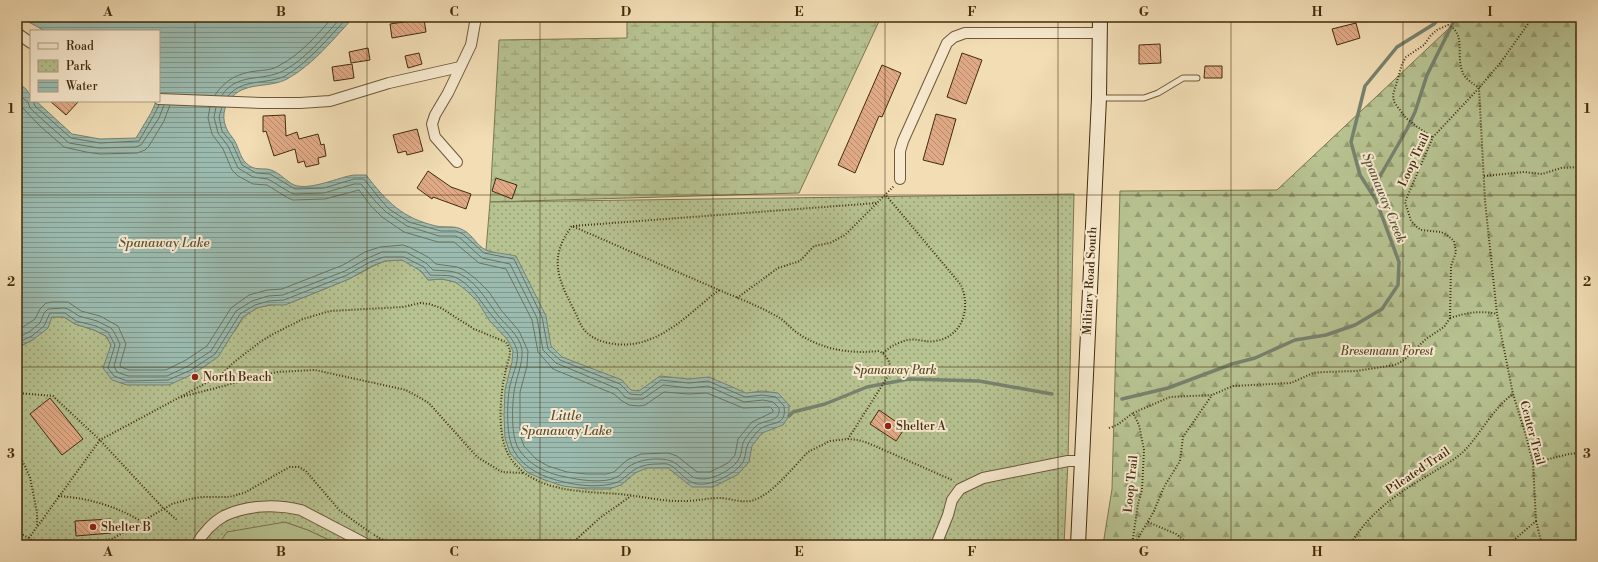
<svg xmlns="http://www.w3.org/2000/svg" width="1598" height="562" font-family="'Libre Bodoni',serif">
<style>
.green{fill:#b7c291;stroke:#7c774f}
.forest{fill:url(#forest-firs);stroke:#7c774f}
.wetland{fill:url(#wetland-marsh);stroke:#7c774f}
.park{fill:url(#park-dots);stroke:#7c774f}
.water{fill:url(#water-rules);stroke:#77826f}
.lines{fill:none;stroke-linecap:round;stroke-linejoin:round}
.shore{stroke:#6e745e;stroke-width:1}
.stream{stroke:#77826f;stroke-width:3.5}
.building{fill:url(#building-back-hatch);stroke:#422c0d}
.lane-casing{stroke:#6e5837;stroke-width:7}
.street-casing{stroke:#6e5837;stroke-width:12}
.secondary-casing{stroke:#422c0d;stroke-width:16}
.path{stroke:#422c0d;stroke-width:2;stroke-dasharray:1 2;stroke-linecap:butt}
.lane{stroke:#f7e9cf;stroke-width:5}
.street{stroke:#f7e9cf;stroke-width:10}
.secondary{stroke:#f7e9cf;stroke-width:14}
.grid{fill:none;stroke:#422c0d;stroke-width:1;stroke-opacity:0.55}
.poi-dot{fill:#8f2418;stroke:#f7e9cf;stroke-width:1.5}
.labels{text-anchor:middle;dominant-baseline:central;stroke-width:4;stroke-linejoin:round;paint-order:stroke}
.street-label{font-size:12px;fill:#422c0d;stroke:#f7e9cf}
.park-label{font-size:12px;font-style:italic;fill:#594a27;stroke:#f7e9cf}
.poi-label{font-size:12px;fill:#422c0d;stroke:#f7e9cf;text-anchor:start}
.water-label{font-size:13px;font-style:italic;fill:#585036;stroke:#f7e9cf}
.neatline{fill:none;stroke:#422c0d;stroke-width:1.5}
.grid-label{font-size:13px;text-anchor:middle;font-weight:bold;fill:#422c0d}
</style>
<defs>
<pattern id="forest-firs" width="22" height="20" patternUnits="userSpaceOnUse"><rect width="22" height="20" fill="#b7c291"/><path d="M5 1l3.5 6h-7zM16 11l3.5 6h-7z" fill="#969e75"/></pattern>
<pattern id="wetland-marsh" width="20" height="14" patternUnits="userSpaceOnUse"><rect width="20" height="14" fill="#b7c291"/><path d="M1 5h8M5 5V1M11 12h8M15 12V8" fill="none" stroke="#969e75"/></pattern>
<pattern id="park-dots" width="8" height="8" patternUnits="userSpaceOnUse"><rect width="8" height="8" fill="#b7c291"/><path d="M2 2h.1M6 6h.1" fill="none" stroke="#969e75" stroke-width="1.8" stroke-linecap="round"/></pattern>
<pattern id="water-rules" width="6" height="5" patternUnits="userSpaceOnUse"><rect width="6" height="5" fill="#9bbbb0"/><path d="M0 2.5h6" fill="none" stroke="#80988e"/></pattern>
<pattern id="building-back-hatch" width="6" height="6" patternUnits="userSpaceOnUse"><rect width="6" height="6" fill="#e1aa86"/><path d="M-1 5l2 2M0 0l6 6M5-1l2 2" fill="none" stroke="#b88b6c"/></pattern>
</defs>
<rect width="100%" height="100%" fill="#f2ddb5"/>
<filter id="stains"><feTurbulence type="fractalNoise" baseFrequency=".005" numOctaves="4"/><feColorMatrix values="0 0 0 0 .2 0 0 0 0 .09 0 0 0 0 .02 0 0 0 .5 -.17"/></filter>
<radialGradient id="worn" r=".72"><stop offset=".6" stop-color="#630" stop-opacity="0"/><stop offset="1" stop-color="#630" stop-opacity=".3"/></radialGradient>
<polygon class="green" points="285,522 308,530 340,545 214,545 227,532 245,524"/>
<polygon class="forest" points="1461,17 1581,17 1581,545 1103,545 1112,489 1120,191 1277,190"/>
<polygon class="wetland" points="627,17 845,17 847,19 858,21 865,17 881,17 799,193 490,202 499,40 627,38"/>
<path class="park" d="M1074 194 1068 461 1064 545H340L308 530 285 522 227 532 218 545H17V348L34 339 52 317H64L75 324 94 330 106 336 111 345 109 353 235 331C241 320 244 315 255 309 267 303 281 306 294 301 312 294 330 287 348 279 366 272 381 257 402 260 412 262 422 272 428 280L442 279 455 282 486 250 490 202Z"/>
<path class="water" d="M20 17H354C334 38 313 65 287 79 270 88 247 82 233 96 221 108 221 124 232 137 238 144 240 158 246 163 255 172 263 167 271 170 280 173 286 181 294 185 310 191 339 177 354 175 358 175 362 175 366 175 387 202 402 218 436 226 445 228 455 225 463 230 472 234 477 246 486 250 493 253 508 254 516 256L546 316 551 346 562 357 622 380 631 390 639 391 660 376 689 379 709 377 746 393 762 391 778 393 789 405V416L783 425 762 433 752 446 749 462 737 475 713 487H692L668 468H647L635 473 621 485 609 489H587L563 486 542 479 527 472 510 453 505 438 504 415 505 390 512 362 513 351 507 339 489 320 478 302 466 290 455 282 442 279 428 280 421 271 402 260 385 261 372 266 349 279 285 305H269L257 308 243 317 218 357 193 374 169 385H127L112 380 103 368 111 345 106 336 94 330 75 324 64 317H52L48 328 34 339 17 348V84C25 86 31 93 31 101H36L72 134 100 139 136 138 151 113 156 102 159 101V31H45Z"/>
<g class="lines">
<g class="shore">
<polyline points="17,94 28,102 30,108 44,121 69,143 99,148 136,147 141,145 159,118 164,105"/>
<path d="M215 95C225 80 238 73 256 71 265 70 273 70 280 65 301 54 318 34 333 17"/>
<path d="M222 95C238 72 261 82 283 71 306 59 324 36 342 17"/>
<path d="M228 96C242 78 266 85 285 76 308 63 330 36 348 17"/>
<polyline points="33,101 35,106 71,138 100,143 139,141 154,115 159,105"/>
<polyline points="17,102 40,126 64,147 86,152 100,154 137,153 145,150 149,146 164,121 170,105"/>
<polyline points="17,331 35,319 40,309 46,303 52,302 68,302 81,311 100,316 118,326 126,344 120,365 121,367 129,370 166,370 186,360 207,346 231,308 249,295 267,290 282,289 343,265 365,252 380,247 403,245 409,247 428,257 436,264 457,267 464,270 476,279 489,292 501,310 519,331 528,351 527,366 520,392 520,435 524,446 536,459 548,466 567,472 587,474 606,474 614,472 627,460 641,454 668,453 677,456 697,472 710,472 728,463 735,455 738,439 752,422 773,412 773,410 770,407 743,408 707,393 689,394 664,392 645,405 639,406 629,405 622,401 614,394 553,369 538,352 532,320 506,269 479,263 454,242 438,242 404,232 382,217 371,206 359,190 325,199 293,200 288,198 267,185 253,184 238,176 232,170 223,149 212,134 208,118 210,107"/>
<path d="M17 338 29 332 40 323 44 313 48 309 64 308 68 309 79 316 97 321 111 328 114 332 120 344 114 366 117 372 128 376H167L188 366 211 351 236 311 252 301 268 296 283 295 345 271 368 258 382 252H406L426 263 433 270C441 271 452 270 460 274 476 282 486 299 496 313 505 325 520 335 522 350 523 364 516 378 514 392 512 406 511 436 518 448 528 465 548 474 566 477 579 480 605 484 617 477 621 475 625 470 628 467 637 461 647 459 657 459 675 459 675 464 688 473 690 475 693 478 696 478 709 482 728 472 736 463 742 456 741 451 743 443 745 438 752 430 756 426 764 419 781 423 779 408L773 402 763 400 744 402 708 386 689 388 663 385 643 399H630L625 397 618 389 556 363 543 350 537 318 510 264 482 258 460 238 455 236H439L407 226 386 212 376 202 361 184H354L324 193 295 194 291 193 268 179 253 177 238 168 228 146 218 133 214 117 216 107"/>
<path d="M17 343 32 336 44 326 50 313H65L76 321 96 326 108 332 115 345 108 368 114 376 127 381 168 380 191 370 215 354 240 314 255 305 269 301 284 300 347 275 370 262 384 257H404L424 267 430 275C439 276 449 274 457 278 474 287 482 305 494 318 502 328 513 337 517 350 520 363 510 378 509 391 507 407 506 437 514 451 524 469 545 478 564 482 580 486 602 488 618 482 622 480 626 476 630 473 638 466 647 464 658 464 661 464 667 463 670 465 678 469 684 480 694 483 707 488 731 476 740 466 747 458 744 453 748 444 750 440 756 433 759 430 771 420 787 428 784 406L776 397 762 395 745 397 708 381 689 383 661 380 641 395 630 394 620 384 560 360 548 349 542 317 514 259 484 253 463 234 456 231H441L409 222 389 209 380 199 364 179H354L324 188 295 189 270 174 256 173 242 165 232 143 222 131 219 117 222 107"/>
</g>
<g class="stream">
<polyline points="1371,192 1407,129 1415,112 1427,75 1456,17"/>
<polyline points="1122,399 1168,388 1232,364 1255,358 1295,340 1326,335 1355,325 1382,309 1398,285 1399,262 1376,200 1360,175 1351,142 1365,86 1397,47 1434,24 1440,17"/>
<polyline points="789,416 793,412 825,404 867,387 909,379 979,381 1052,394"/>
</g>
</g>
<g class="building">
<polygon points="424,19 426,32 392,38 390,24"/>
<polygon points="1356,23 1360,38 1337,45 1332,29"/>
<polygon points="1160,44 1161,63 1139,64 1139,45"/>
<polygon points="368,48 370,60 351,63 349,52"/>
<polygon points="419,53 422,64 408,68 405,56"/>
<polygon points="962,53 982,60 966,104 947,97"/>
<polygon points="352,64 354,78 334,81 332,67"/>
<polygon points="882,65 901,73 882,117 879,116 855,173 838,165"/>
<polygon points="1205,66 1222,66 1222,78 1204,78"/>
<polygon points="50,101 79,101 66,115"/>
<polygon points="936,114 956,119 943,165 923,160"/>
<polygon points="285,115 286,136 297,132 299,139 318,134 321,145 324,144 326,156 318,158 319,164 306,167 304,161 298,163 295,149 274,156 266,131 263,132 263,116"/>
<polygon points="417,129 423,151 407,155 406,151 398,153 393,135"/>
<polygon points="428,171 451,187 471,194 466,209 433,197 432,199 417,188"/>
<polygon points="496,178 517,185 512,199 492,191"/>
<polygon points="50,398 83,439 62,455 30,414"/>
<polygon points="879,410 905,428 896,441 870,424"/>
<polygon points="111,519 111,533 76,536 75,521"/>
</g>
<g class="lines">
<g class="lane-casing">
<polyline id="lane" points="1100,98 1144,98 1158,93 1183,78 1197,78"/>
</g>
<g class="street-casing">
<g id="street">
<polyline points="17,33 31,43"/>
<polyline points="159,99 262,103 300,103 330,101 389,83 460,67"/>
<polyline points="457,162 435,137 432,124 435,115 448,93 471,45 476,17"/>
<polyline points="900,179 900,151 903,141 947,43 954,37 965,33 1100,33"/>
<path d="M196 545C202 534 213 522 224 516 247 505 276 504 301 510L368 545"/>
<polyline points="936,545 948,515 952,500 960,489 983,478 1068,461 1081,461"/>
</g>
</g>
<g class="secondary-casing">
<polyline id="secondary" points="1078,545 1099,98 1100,17"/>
</g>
<g class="path">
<path d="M1432 137 1416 126 1406 118 1394 102 1393 95 1402 64 1406 57 1424 45 1431 35 1437 30 1448 25C1467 34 1455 56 1463 73 1465 79 1474 84 1479 88L1485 201 1497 314 1513 394 1526 436 1533 463 1536 521 1508 545"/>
<polyline points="1484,176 1524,172 1542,174 1561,168 1581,167"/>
<polyline points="573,226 877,203"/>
<path d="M719 290C693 310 666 340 632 344 618 346 597 343 586 332 580 326 577 315 573 308 557 277 549 257 572 226L719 290C738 298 759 306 778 317 785 321 791 329 799 334 823 350 851 354 879 351 888 356 891 363 890 373L848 439"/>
<polyline points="737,298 778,268 800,261 814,246 830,243 845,235 894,186"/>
<path d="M1450 318C1466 313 1480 310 1497 314"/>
<path d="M883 353C890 347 898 342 908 340 917 338 926 343 935 341 963 337 971 308 961 285L885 194"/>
<polyline points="17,393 53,396 100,440 163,508 177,520"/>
<polyline points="181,397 277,372 315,370 406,390 429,403 477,457 502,472 523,473"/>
<polyline points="1109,428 1117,425 1133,413"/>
<polyline points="17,450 30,477 37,513 37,525"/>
<polyline points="1533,463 1569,454 1581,453"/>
<path d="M58 496C89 498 115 506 141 521"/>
<polyline points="1536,521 1542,545"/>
<polyline points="1148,522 1176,534 1190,545"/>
<polyline points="374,535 393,545"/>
<polyline points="17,537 23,535 29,538 36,544"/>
<path d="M29 538 100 440 221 375 233 363 260 342 275 333 303 319 330 311 403 307 420 303 429 304 441 308 474 329 506 342C508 345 510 349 510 353 509 360 506 367 505 374 500 396 497 433 508 454 530 493 581 491 619 494 641 496 664 502 685 501 697 501 707 498 719 498 730 498 743 504 754 500 774 493 793 467 808 452L830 441 848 439 858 440 868 443 952 480"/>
<polyline points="37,544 107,540 114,538 172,504 190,499 202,497 229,497 244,493 286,469 290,467 299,467 306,471 339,510 371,533"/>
<polyline points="570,545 601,517 631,496"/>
<polyline points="1132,545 1138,504 1142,490 1144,450 1139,425 1133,413 1170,397 1212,395 1233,386 1291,383 1313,373 1325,372 1356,371 1395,365 1404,360 1426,339 1444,327 1450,318 1451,266 1456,252 1454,241 1447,235 1441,232 1421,230 1417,227 1411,221 1405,202 1433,137 1479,88 1501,62 1533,17"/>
<polyline points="1134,545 1154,511 1164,487 1180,461 1183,437 1212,395"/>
<path d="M1350 545C1368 514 1396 494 1427 476 1439 468 1452 462 1463 452 1481 434 1492 409 1513 394"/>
</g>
<use href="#lane" class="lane"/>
<use href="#street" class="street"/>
<use href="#secondary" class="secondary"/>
</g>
<path class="grid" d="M195 17V545M367 17V545M540 17V545M713 17V545M885 17V545M1058 17V545M1231 17V545M1403 17V545M17 195H1581M17 367H1581"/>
<g class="poi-dot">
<circle cx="195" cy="377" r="4"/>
<circle cx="888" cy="426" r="4"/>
<circle cx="93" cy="527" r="4"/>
</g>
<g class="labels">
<g class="street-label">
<text transform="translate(1414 160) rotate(-65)">Loop Trail</text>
<text transform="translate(1090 281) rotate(-87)">Military Road South</text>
<text transform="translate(1532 433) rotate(75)">Center Trail</text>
<text transform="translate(1418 471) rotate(-34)">Pileated Trail</text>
<text transform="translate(1131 484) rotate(-84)">Loop Trail</text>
</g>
<g class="park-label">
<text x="1387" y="351">Bresemann Forest</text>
<text x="895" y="370">Spanaway Park</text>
</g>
<g class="poi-label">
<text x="203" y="377">North Beach</text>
<text x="896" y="426">Shelter A</text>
<text x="101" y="527">Shelter B</text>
</g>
<g class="water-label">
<text transform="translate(1384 198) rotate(68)">Spanaway Creek</text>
<text x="164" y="243">Spanaway Lake</text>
<text x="566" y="416">Little<tspan x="566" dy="15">Spanaway Lake</tspan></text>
</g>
</g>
<rect width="1598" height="562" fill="none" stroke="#f2ddb5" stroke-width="44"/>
<rect x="30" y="30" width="130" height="72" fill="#f7e9cf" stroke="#af9d81"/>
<rect x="38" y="43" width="20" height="6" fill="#f7e9cf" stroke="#af9d81"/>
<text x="66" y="50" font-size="12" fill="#422c0d">Road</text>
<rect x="38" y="60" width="20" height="12" fill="url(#park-dots)" stroke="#af9d81"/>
<text x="66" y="70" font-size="12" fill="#422c0d">Park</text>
<rect x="38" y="80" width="20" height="12" fill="url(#water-rules)" stroke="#af9d81"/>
<text x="66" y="90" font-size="12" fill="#422c0d">Water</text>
<rect x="22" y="22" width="1554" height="518" class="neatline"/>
<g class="grid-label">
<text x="108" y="16">A</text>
<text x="281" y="16">B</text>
<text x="454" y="16">C</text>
<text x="626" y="16">D</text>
<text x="799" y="16">E</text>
<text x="972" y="16">F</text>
<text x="1144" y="16">G</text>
<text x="1317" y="16">H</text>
<text x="1490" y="16">I</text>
<text x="11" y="113">1</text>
<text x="1587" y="113">1</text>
<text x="11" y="286">2</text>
<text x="1587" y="286">2</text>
<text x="11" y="458">3</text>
<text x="1587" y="458">3</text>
<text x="108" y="556">A</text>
<text x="281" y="556">B</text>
<text x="454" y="556">C</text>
<text x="626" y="556">D</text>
<text x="799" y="556">E</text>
<text x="972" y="556">F</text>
<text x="1144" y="556">G</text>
<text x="1317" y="556">H</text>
<text x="1490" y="556">I</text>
</g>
<rect width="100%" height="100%" filter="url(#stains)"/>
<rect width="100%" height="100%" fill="url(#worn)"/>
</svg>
